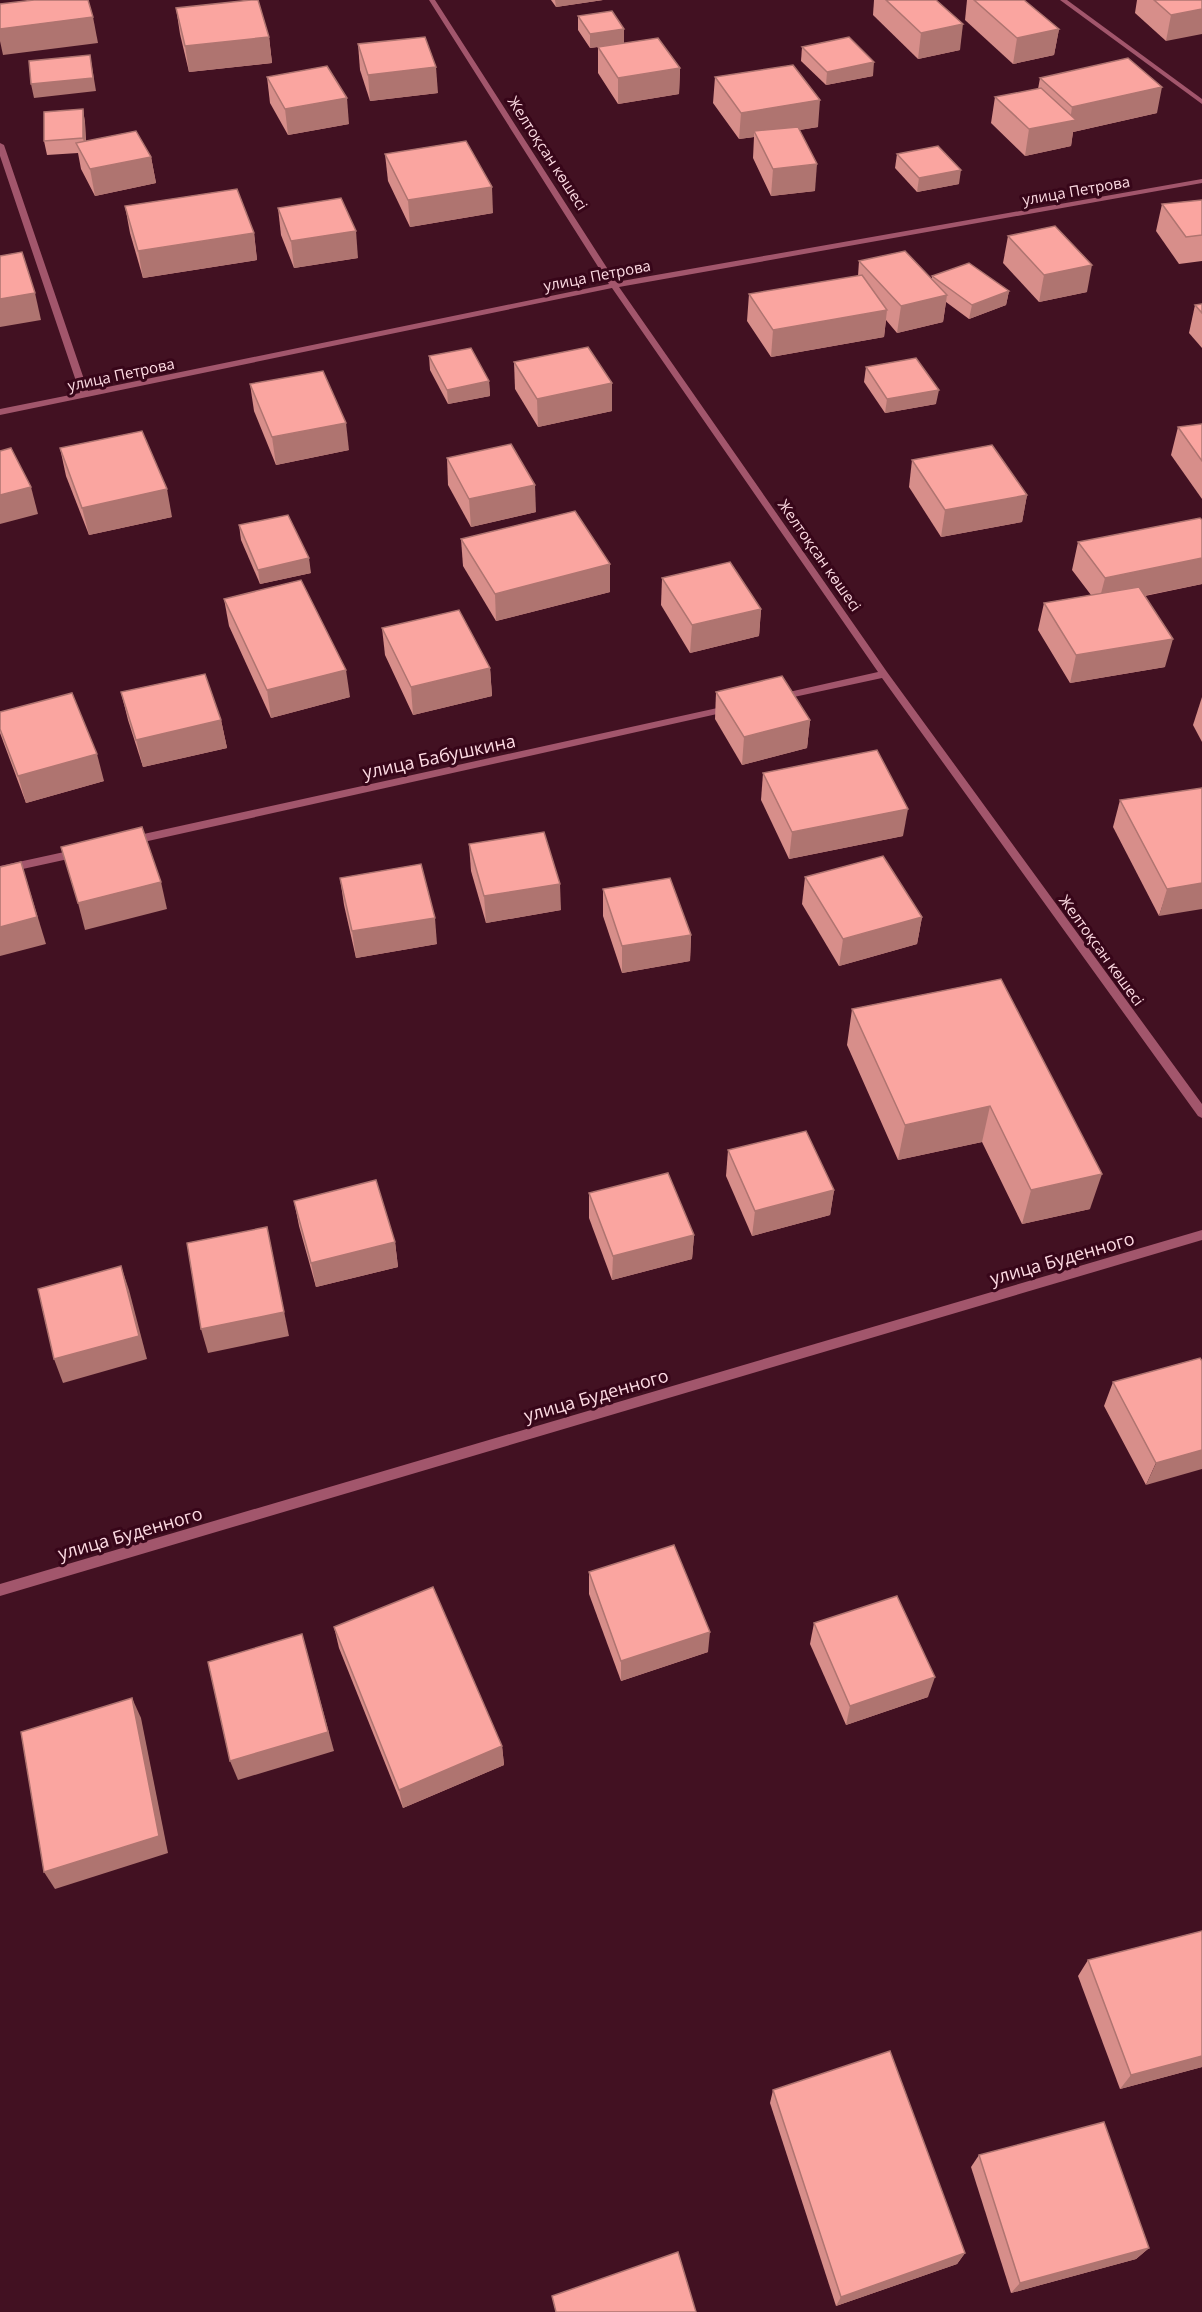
<svg xmlns="http://www.w3.org/2000/svg" width="1202" height="2312" font-family="'Open Sans',sans-serif">
<style>
.lines{fill:none;stroke-linecap:round;stroke-linejoin:round}
.minor{fill:#a2566c;fill-rule:evenodd}
.wall{fill:#d78e8a}
.shaded-wall{fill:#af7470}
.building{fill:#faa5a0;stroke:#af7470;stroke-width:1.5}
.labels{text-anchor:middle;dominant-baseline:central;stroke-width:6;stroke-linejoin:round;paint-order:stroke}
.far-street-label{font-size:15px;fill:#fddbe3;stroke:#370619}
.street-label{font-size:18px;fill:#fddbe3;stroke:#370619}
</style>
<rect width="100%" height="100%" fill="#421122"/>
<g class="lines">
<g class="minor">
<polygon points="429,0 435,0 616,282 1202,179 1202,183 619,287 887,672 1202,1104 1202,1118 1198,1116 882,678 780,700 776,699 775,697 780,694 878,672 612,288 0,415 0,409 80,393 0,156 0,143 4,145 88,391 609,284"/>
<polygon points="1060,0 1067,0 1202,99 1202,104"/>
<polygon points="731,705 736,708 735,710 130,845 125,841 130,837"/>
<polygon points="78,849 82,850 83,853 82,856 0,874 0,866"/>
<polygon points="1202,1230 1202,1240 0,1596 0,1584"/>
</g>
</g>
<g class="wall">
<polygon points="551,0 603,0 556,7"/>
<polygon points="874,0 936,0 960,50 918,59 873,15"/>
<polygon points="967,0 1024,0 1059,29 1054,55 1013,64 965,20"/>
<polygon points="1137,0 1202,0 1166,41 1135,13"/>
<polygon points="176,8 269,37 272,63 189,72 180,34"/>
<polygon points="578,16 624,43 680,68 679,94 618,104 598,73 598,47 590,48 578,30"/>
<polygon points="358,44 438,93 370,101 360,70"/>
<polygon points="802,47 873,76 826,85 801,61"/>
<polygon points="267,77 349,124 288,135 270,103"/>
<polygon points="715,77 818,127 799,130 815,191 771,196 753,158 754,137 739,139 713,103"/>
<polygon points="1040,78 1157,113 1073,132 1071,146 1025,156 991,123 995,97 1038,89"/>
<polygon points="83,109 85,123 86,141 151,157 156,183 95,196 81,169 78,153 47,155 44,141"/>
<polygon points="385,154 493,213 410,227 388,181"/>
<polygon points="897,154 959,184 917,192 895,168"/>
<polygon points="1202,200 1202,261 1179,264 1156,231 1162,204"/>
<polygon points="125,206 254,233 257,260 143,278 130,233"/>
<polygon points="278,208 358,258 294,268 281,235"/>
<polygon points="1008,236 1087,292 1039,302 1003,263"/>
<polygon points="859,261 932,279 932,276 1009,291 1006,305 969,319 946,302 943,322 897,333 886,320 884,337 771,357 747,321 749,294 858,276"/>
<polygon points="1202,304 1202,348 1189,333 1195,305"/>
<polygon points="429,356 489,381 490,396 448,404 430,370"/>
<polygon points="514,362 612,411 538,427 515,389"/>
<polygon points="866,367 936,404 885,413 864,382"/>
<polygon points="250,384 349,450 276,465 254,411"/>
<polygon points="1202,424 1202,499 1171,455 1178,427"/>
<polygon points="60,448 172,517 89,535 66,476"/>
<polygon points="447,458 536,512 471,527 448,485"/>
<polygon points="912,460 1027,495 1022,522 941,537 909,487"/>
<polygon points="1202,520 1202,584 1145,596 1165,667 1070,683 1038,630 1044,603 1091,595 1072,570 1078,542"/>
<polygon points="239,525 311,573 260,584 241,540"/>
<polygon points="461,539 610,564 610,592 496,621 463,566"/>
<polygon points="662,578 761,609 759,636 690,653 661,605"/>
<polygon points="224,599 350,697 271,718 229,626"/>
<polygon points="382,628 490,668 492,696 413,715 385,655"/>
<polygon points="121,692 221,720 227,748 143,767 128,720"/>
<polygon points="716,692 810,720 807,748 742,765 715,719"/>
<polygon points="1202,697 1202,742 1193,725"/>
<polygon points="0,712 104,781 26,803 0,733"/>
<polygon points="763,773 903,836 789,859 761,800"/>
<polygon points="1202,788 1159,916 1113,827 1120,800"/>
<polygon points="469,844 561,910 486,923 471,871"/>
<polygon points="805,877 922,917 917,944 839,966 802,904"/>
<polygon points="340,878 437,944 356,958 344,905"/>
<polygon points="603,889 691,935 690,961 622,973 603,916"/>
<polygon points="1001,979 1090,1209 1022,1224 982,1142 898,1160 847,1045 852,1009"/>
<polygon points="728,1150 834,1190 830,1215 752,1236 726,1176"/>
<polygon points="589,1193 694,1235 692,1259 612,1280 589,1218"/>
<polygon points="294,1201 395,1242 398,1267 316,1287 299,1226"/>
<polygon points="1202,1361 1146,1485 1104,1406 1113,1382"/>
<polygon points="589,1572 708,1652 621,1681 589,1594"/>
<polygon points="814,1623 928,1697 846,1725 810,1644"/>
<polygon points="334,1627 502,1746 504,1765 403,1808 339,1648"/>
<polygon points="1202,1931 1202,2067 1120,2089 1078,1976 1088,1960"/>
<polygon points="773,2090 965,2253 957,2264 836,2306 770,2103"/>
<polygon points="979,2155 1149,2248 1136,2259 1011,2293 971,2167"/>
</g>
<g class="shaded-wall">
<polygon points="555,0 603,0 556,7"/>
<polygon points="1202,9 1202,34 1166,41 1171,15"/>
<polygon points="93,17 98,43 3,55 0,41 0,29"/>
<polygon points="963,24 960,50 918,59 921,33"/>
<polygon points="624,29 624,43 590,48 590,34"/>
<polygon points="1059,29 1054,55 1013,64 1017,38"/>
<polygon points="269,37 272,63 189,72 185,46"/>
<polygon points="90,55 96,91 34,98 31,84"/>
<polygon points="874,62 873,76 826,85 827,72"/>
<polygon points="436,67 438,93 370,101 368,75"/>
<polygon points="680,68 679,94 618,104 618,78"/>
<polygon points="1162,87 1157,113 1073,132 1071,146 1025,156 1029,129 1070,121 1072,107"/>
<polygon points="347,98 349,124 288,135 285,109"/>
<polygon points="820,100 818,127 757,137 754,131 754,137 739,139 741,113"/>
<polygon points="83,109 85,123 86,152 83,138"/>
<polygon points="151,157 156,183 95,196 90,169"/>
<polygon points="817,164 815,191 771,196 773,169"/>
<polygon points="961,170 959,184 917,192 919,178"/>
<polygon points="492,187 493,213 410,227 408,200"/>
<polygon points="356,231 358,258 294,268 291,241"/>
<polygon points="254,233 257,260 143,278 138,251"/>
<polygon points="1092,265 1087,292 1039,302 1044,275"/>
<polygon points="1009,291 1006,305 969,319 972,305"/>
<polygon points="35,293 41,320 0,327 0,299"/>
<polygon points="947,295 943,322 897,333 901,306"/>
<polygon points="887,310 884,337 771,357 773,330"/>
<polygon points="489,381 490,396 448,404 447,390"/>
<polygon points="612,383 612,411 538,427 537,399"/>
<polygon points="939,390 936,404 885,413 887,399"/>
<polygon points="346,423 349,450 276,465 272,437"/>
<polygon points="535,485 536,512 471,527 469,499"/>
<polygon points="31,487 38,514 0,524 0,495"/>
<polygon points="167,489 172,517 89,535 82,508"/>
<polygon points="1027,495 1022,522 941,537 945,510"/>
<polygon points="309,558 311,573 260,584 258,570"/>
<polygon points="1202,558 1202,584 1098,605 1105,578"/>
<polygon points="610,564 610,592 496,621 495,594"/>
<polygon points="761,609 759,636 690,653 692,625"/>
<polygon points="1173,639 1165,667 1070,683 1076,655"/>
<polygon points="490,668 492,696 413,715 411,687"/>
<polygon points="346,670 350,697 271,718 267,690"/>
<polygon points="221,720 227,748 143,767 136,740"/>
<polygon points="810,720 807,748 742,765 744,737"/>
<polygon points="97,754 104,781 26,803 18,776"/>
<polygon points="908,809 903,836 789,859 792,832"/>
<polygon points="21,862 46,944 0,956 0,927"/>
<polygon points="161,882 167,909 85,930 78,903"/>
<polygon points="1202,883 1202,909 1159,916 1167,889"/>
<polygon points="560,884 561,910 486,923 484,896"/>
<polygon points="922,917 917,944 839,966 843,939"/>
<polygon points="435,918 437,944 356,958 352,931"/>
<polygon points="691,935 690,961 622,973 622,946"/>
<polygon points="990,1106 982,1142 898,1160 905,1125"/>
<polygon points="1102,1174 1090,1209 1022,1224 1031,1190"/>
<polygon points="834,1190 830,1215 752,1236 755,1211"/>
<polygon points="267,1227 289,1336 208,1353 201,1329"/>
<polygon points="694,1235 692,1259 612,1280 613,1256"/>
<polygon points="395,1242 398,1267 316,1287 311,1263"/>
<polygon points="121,1266 129,1290 147,1359 63,1383 54,1359"/>
<polygon points="1202,1450 1202,1469 1146,1485 1156,1463"/>
<polygon points="710,1632 708,1652 621,1681 621,1661"/>
<polygon points="302,1634 334,1751 238,1780 230,1761"/>
<polygon points="935,1677 928,1697 846,1725 850,1706"/>
<polygon points="132,1698 141,1718 168,1853 55,1889 44,1872"/>
<polygon points="502,1746 504,1765 403,1808 399,1790"/>
<polygon points="1202,2056 1202,2067 1120,2089 1131,2075"/>
<polygon points="1149,2248 1136,2259 1011,2293 1020,2283"/>
<polygon points="965,2253 957,2264 836,2306 841,2297"/>
</g>
<g class="building">
<polygon points="34,0 88,0 93,17 0,29 0,4"/>
<polygon points="251,0 258,0 269,37 185,46 176,8"/>
<polygon points="886,0 936,0 963,24 921,33"/>
<polygon points="974,0 1024,0 1059,29 1017,38"/>
<polygon points="1154,0 1202,0 1202,9 1171,15"/>
<polygon points="612,11 624,29 590,34 578,16"/>
<polygon points="425,37 436,67 368,75 358,44"/>
<polygon points="849,37 874,62 827,72 802,47"/>
<polygon points="658,38 680,68 618,78 598,47"/>
<polygon points="90,55 93,78 31,84 29,61"/>
<polygon points="1128,58 1162,87 1072,107 1040,78"/>
<polygon points="793,65 820,100 741,113 715,77"/>
<polygon points="327,66 347,98 285,109 267,77"/>
<polygon points="1041,88 1076,120 1029,129 995,97"/>
<polygon points="83,109 83,138 44,141 44,112"/>
<polygon points="798,127 817,164 773,169 754,131"/>
<polygon points="136,131 151,157 90,169 76,143"/>
<polygon points="466,141 492,187 408,200 385,154"/>
<polygon points="938,146 961,170 919,178 897,154"/>
<polygon points="237,189 254,233 138,251 125,206"/>
<polygon points="341,198 356,231 291,241 278,208"/>
<polygon points="1202,200 1202,235 1186,237 1162,204"/>
<polygon points="1055,226 1092,265 1044,275 1008,236"/>
<polygon points="905,251 947,295 901,306 859,261"/>
<polygon points="22,252 35,293 0,299 0,256"/>
<polygon points="969,263 1009,291 972,305 932,276"/>
<polygon points="862,275 887,310 773,330 749,294"/>
<polygon points="1202,304 1202,313 1195,305"/>
<polygon points="588,347 612,383 537,399 514,362"/>
<polygon points="471,348 489,381 447,390 429,356"/>
<polygon points="916,358 939,390 887,399 866,367"/>
<polygon points="323,371 346,423 272,437 250,384"/>
<polygon points="1202,424 1202,461 1178,427"/>
<polygon points="142,431 167,489 82,508 60,448"/>
<polygon points="511,444 535,485 469,499 447,458"/>
<polygon points="992,445 1027,495 945,510 912,460"/>
<polygon points="11,448 31,487 0,495 0,451"/>
<polygon points="575,511 610,564 495,594 461,539"/>
<polygon points="288,515 309,558 258,570 239,525"/>
<polygon points="1200,518 1202,520 1202,558 1105,578 1078,542"/>
<polygon points="730,562 761,609 692,625 662,578"/>
<polygon points="301,580 346,670 267,690 224,599"/>
<polygon points="1139,587 1173,639 1076,655 1044,603"/>
<polygon points="459,610 490,668 411,687 382,628"/>
<polygon points="205,674 221,720 136,740 121,692"/>
<polygon points="782,676 810,720 744,737 716,692"/>
<polygon points="72,693 97,754 18,776 0,729 0,712"/>
<polygon points="877,750 908,809 792,832 763,773"/>
<polygon points="1202,788 1202,883 1167,889 1120,800"/>
<polygon points="142,827 161,882 78,903 61,847"/>
<polygon points="544,832 560,884 484,896 469,844"/>
<polygon points="883,856 922,917 843,939 805,877"/>
<polygon points="21,862 37,917 0,927 0,867"/>
<polygon points="421,864 435,918 352,931 340,878"/>
<polygon points="670,878 691,935 622,946 603,889"/>
<polygon points="1001,979 1102,1174 1031,1190 990,1106 905,1125 852,1009"/>
<polygon points="806,1131 834,1190 755,1211 728,1150"/>
<polygon points="668,1173 694,1235 613,1256 589,1193"/>
<polygon points="376,1180 395,1242 311,1263 294,1201"/>
<polygon points="267,1227 284,1312 201,1329 187,1243"/>
<polygon points="121,1266 139,1336 54,1359 38,1289"/>
<polygon points="1200,1358 1202,1361 1202,1450 1156,1463 1113,1382"/>
<polygon points="674,1545 710,1632 621,1661 589,1572"/>
<polygon points="433,1587 502,1746 399,1790 334,1627"/>
<polygon points="897,1596 935,1677 850,1706 814,1623"/>
<polygon points="302,1634 328,1732 230,1761 208,1662"/>
<polygon points="132,1698 159,1836 44,1872 21,1732"/>
<polygon points="1202,1931 1202,2056 1131,2075 1088,1960"/>
<polygon points="890,2051 965,2253 841,2297 773,2090"/>
<polygon points="1104,2122 1149,2248 1020,2283 979,2155"/>
<polygon points="678,2252 696,2312 556,2312 552,2296"/>
</g>
<g class="labels">
<g class="far-street-label">
<text transform="translate(548 153) rotate(57)">Желтоқсан көшесі</text>
<text transform="translate(1076 190) rotate(-10)">улица Петрова</text>
<text transform="translate(597 275) rotate(-11)">улица Петрова</text>
<text transform="translate(121 374) rotate(-12)">улица Петрова</text>
<text transform="translate(820 555) rotate(55)">Желтоқсан көшесі</text>
<text transform="translate(1102 950) rotate(54)">Желтоқсан көшесі</text>
</g>
<g class="street-label">
<text transform="translate(439 756) rotate(-12)">улица Бабушкина</text>
<text transform="translate(1062 1258) rotate(-16)">улица Буденного</text>
<text transform="translate(596 1395) rotate(-16)">улица Буденного</text>
<text transform="translate(130 1533) rotate(-16)">улица Буденного</text>
</g>
</g>
</svg>
